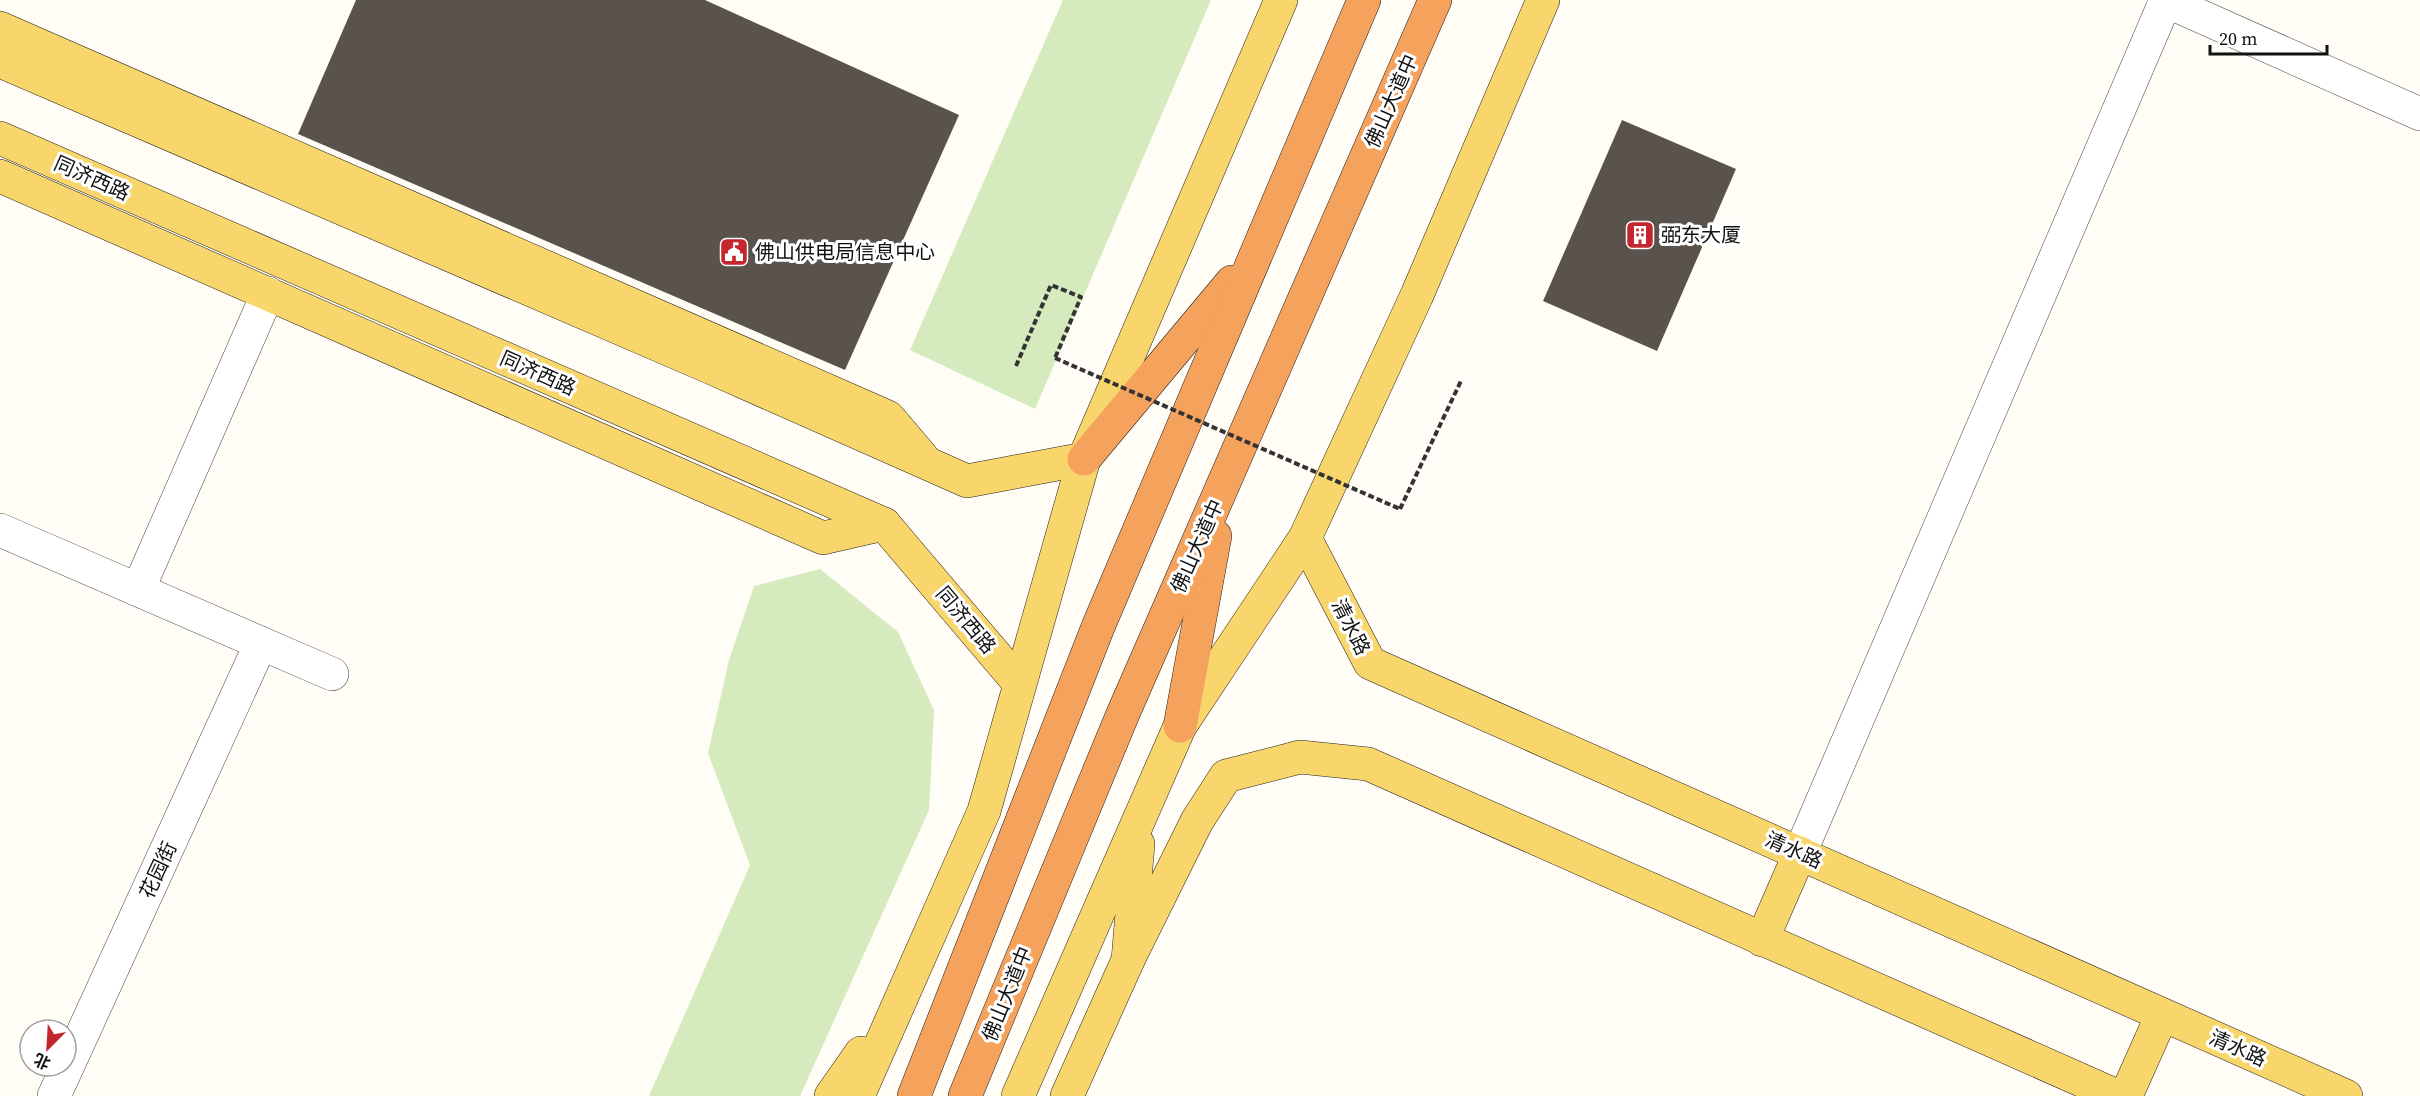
<svg xmlns="http://www.w3.org/2000/svg" width="2420" height="1096" font-family="'Source Serif 4','Noto Sans SC',serif">
<style>
.green{fill:#d5ebbd}
.building{fill:#5a524d}
.lines{fill:none;stroke-linecap:round;stroke-linejoin:round}
.minor-casing{stroke:#444;stroke-width:34}
.major-casing{stroke:#222;stroke-width:34}
.highway-casing{stroke:#222;stroke-width:34}
.path{stroke:#333;stroke-width:4;stroke-dasharray:6 3;stroke-linecap:butt}
.minor{stroke:#fff;stroke-width:33}
.major{stroke:#f9d66b;stroke-width:33}
.highway{stroke:#f5a25d;stroke-width:33}
.path-bridge{stroke:#333;stroke-width:4;stroke-dasharray:6 3;stroke-linecap:butt}
.labels{text-anchor:middle;dominant-baseline:central;stroke-width:6;stroke-linejoin:round;paint-order:stroke}
.street-label{font-size:20px;fill:#111;stroke:#fff}
.poi-label{font-size:20px;fill:#111;stroke:#fff;text-anchor:start}
</style>
<rect width="100%" height="100%" fill="#fffdf5"/>
<g class="green">
<polygon points="1063,0 1211,0 1035,409 910,350"/>
<polygon points="820,569 898,632 934,710 929,810 800,1096 649,1096 750,865 708,753 729,660 754,586"/>
</g>
<g class="building">
<polygon points="356,0 705,0 959,115 845,370 298,134"/>
<polygon points="1622,120 1736,169 1657,351 1543,301"/>
</g>
<g class="lines">
<g class="minor-casing">
<g id="minor">
<polyline points="2164,0 2420,114"/>
<polyline points="0,530 332,674"/>
<polyline points="138,590 268,293"/>
<polyline points="1800,853 2166,0"/>
<polyline points="54,1096 261,643"/>
</g>
</g>
<g class="major-casing">
<g id="major">
<polyline points="0,28 888,417 922,457"/>
<polyline points="0,61 712,368 967,481 1084,459"/>
<polyline points="0,138 884,524 1019,683"/>
<polyline points="0,176 823,538 884,524"/>
<polyline points="1305,538 1370,663 2346,1096"/>
<polyline points="1762,940 1800,853"/>
<polyline points="1128,960 1197,821 1226,776 1300,757 1368,764 2117,1096"/>
<polyline points="831,1096 861,1053"/>
<polyline points="858,1096 984,811 1084,459 1281,0"/>
<polyline points="1018,1096 1180,726 1305,538 1417,295 1543,0"/>
<polyline points="1067,1096 1128,960 1138,844"/>
<polyline points="2126,1096 2162,1015"/>
</g>
</g>
<g class="highway-casing">
<g id="highway">
<polyline points="1084,459 1232,282"/>
<polyline points="1180,726 1215,536"/>
<polyline points="914,1096 1098,627 1364,0"/>
<polyline points="965,1096 1122,716 1435,0"/>
</g>
</g>
<g class="path">
<polyline points="1016,366 1051,285 1081,297 1055,358"/>
<polyline points="1400,509 1461,381"/>
</g>
<use href="#minor" class="minor"/>
<use href="#major" class="major"/>
<use href="#highway" class="highway"/>
<polyline class="path-bridge" points="1055,358 1400,509"/>
</g>
<defs>
<g id="building-square" transform="scale(1.5)"><rect x="-9" y="-9" width="18" height="18" rx="4" fill="#c4262e" stroke="#fff"/><path d="M-4-6H4V6H1V3H-1V6H-4ZM-2.5-4.3h1.7v1.8h-1.7ZM.8-4.3h1.7v1.8H.8ZM-2.5-1h1.7V.8h-1.7ZM.8-1h1.7V.8H.8Z" fill="#fff"/></g>
<g id="civic-square" transform="scale(1.5)"><rect x="-9" y="-9" width="18" height="18" rx="4" fill="#c4262e" stroke="#fff"/><path d="M-.6-6.5H3V-4.5H.6V-3L4-1V1h2V6H-6V1h2V-1L-.6-3ZM-1.2 2.5V6h2.4V2.5Z" fill="#fff"/></g>
</defs>
<g fill-rule="evenodd">
<use href="#building-square" x="1640" y="235"/>
<use href="#civic-square" x="734" y="252"/>
</g>
<g class="labels">
<g class="street-label">
<text transform="translate(1391 101) rotate(-66)">佛山大道中</text>
<text transform="translate(92 178) rotate(24)">同济西路</text>
<text transform="translate(538 373) rotate(24)">同济西路</text>
<text transform="translate(1197 546) rotate(-66)">佛山大道中</text>
<text transform="translate(966 620) rotate(50)">同济西路</text>
<text transform="translate(1351 627) rotate(63)">清水路</text>
<text transform="translate(1794 850) rotate(24)">清水路</text>
<text transform="translate(158 870) rotate(-65)">花园街</text>
<text transform="translate(1007 994) rotate(-68)">佛山大道中</text>
<text transform="translate(2238 1048) rotate(24)">清水路</text>
</g>
<g class="poi-label">
<text x="1661" y="235">弼东大厦</text>
<text x="755" y="252">佛山供电局信息中心</text>
</g>
</g>
<g transform="translate(48 1048) rotate(204)"><circle r="28" fill="#ffffff" stroke="#a0a0a0" stroke-width="1.5"/>
<path d="M0-4.5L10 22L0 15L-10 22Z" fill="#c4262e"/>
<text y="-9" font-size="16" font-weight="bold" text-anchor="middle" fill="#111111">北</text>
</g>
<path d="M2210 45v9h117v-9" fill="none" stroke="#111111" stroke-width="3"/>
<text x="2219" y="45" font-size="18" fill="#111111" stroke="#ffffff" stroke-width="4.5" paint-order="stroke">20 m</text>
</svg>
